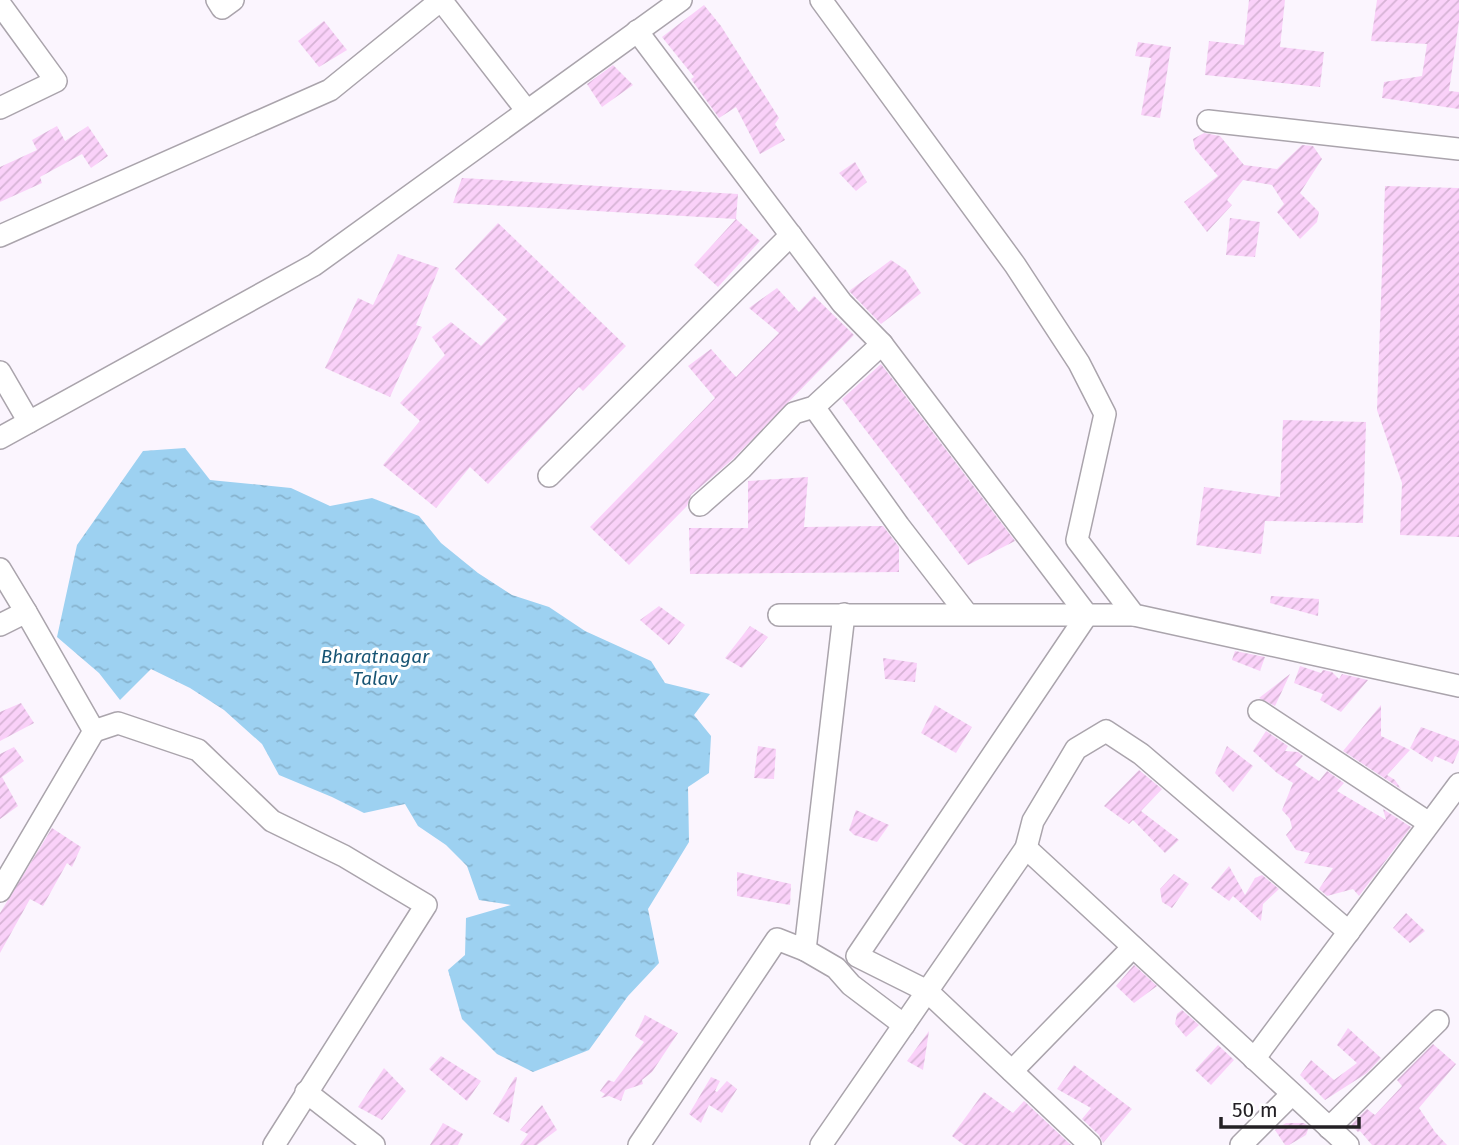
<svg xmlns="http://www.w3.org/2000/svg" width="1459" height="1145" font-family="'Fira Sans',sans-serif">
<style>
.water{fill:url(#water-ripples)}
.building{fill:url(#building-hatch)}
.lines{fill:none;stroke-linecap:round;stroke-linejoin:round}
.minor-casing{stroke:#aaa4ac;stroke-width:24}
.minor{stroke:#fff;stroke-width:21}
.labels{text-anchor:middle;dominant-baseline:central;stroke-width:6;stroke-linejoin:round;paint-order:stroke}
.water-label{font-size:19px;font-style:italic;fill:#185574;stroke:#fff}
</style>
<defs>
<pattern id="water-ripples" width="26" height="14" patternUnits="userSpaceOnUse" patternTransform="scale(1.75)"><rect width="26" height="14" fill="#9dd1f1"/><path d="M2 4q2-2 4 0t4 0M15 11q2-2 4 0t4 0" fill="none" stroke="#87b3ce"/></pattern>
<pattern id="building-hatch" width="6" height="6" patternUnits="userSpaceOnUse" patternTransform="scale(1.75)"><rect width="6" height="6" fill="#fad1f9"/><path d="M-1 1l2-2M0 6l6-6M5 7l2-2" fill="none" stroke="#d6b3d5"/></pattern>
</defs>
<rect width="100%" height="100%" fill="#fbf5fe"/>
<polygon class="water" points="185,448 210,480 291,488 330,506 372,498 419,516 441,543 478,573 512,595 549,607 585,631 651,661 665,683 710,694 694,715 711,736 709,773 688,787 689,842 648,909 659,963 628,996 589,1050 533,1072 497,1054 462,1019 448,970 465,955 466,918 511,905 479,900 467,866 446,845 418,826 405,804 364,813 332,797 279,775 262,744 224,710 190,688 151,669 120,700 99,673 57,637 77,545 143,451"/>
<g class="building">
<polygon points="1249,0 1285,0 1280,47 1324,52 1320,87 1205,75 1209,41 1244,45"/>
<polygon points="1377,0 1459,0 1459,21 1449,91 1459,92 1459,109 1382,98 1384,82 1422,76 1427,44 1371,41"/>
<polygon points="704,5 721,26 779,118 775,124 785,140 760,154 736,107 719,118 691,79 694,77 662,37"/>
<polygon points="324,21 347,50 319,67 298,41"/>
<polygon points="1138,42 1171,47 1160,118 1141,115 1151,58 1135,56"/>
<polygon points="613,65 633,85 602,107 587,84"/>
<polygon points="57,126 65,141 88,126 108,156 91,168 82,154 40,177 42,183 0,202 0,167 37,150 32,140"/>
<polygon points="1204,133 1220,136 1244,165 1277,169 1302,145 1313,146 1322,159 1300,193 1319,212 1317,222 1300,239 1277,212 1284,204 1272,185 1243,180 1227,200 1232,205 1207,232 1184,202 1218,176 1195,149 1193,139"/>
<polygon points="855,162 867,182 856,191 839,173"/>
<polygon points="462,178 738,194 736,219 453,203"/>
<polygon points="1385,186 1459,188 1459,537 1400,535 1402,483 1377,410"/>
<polygon points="1230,218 1260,222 1255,257 1226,255"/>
<polygon points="736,219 760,241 718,287 694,265"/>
<polygon points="498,223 626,346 583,391 579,387 488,484 470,467 436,508 383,465 420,421 400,403 445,355 432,337 451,322 481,346 507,319 455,269"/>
<polygon points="398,254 439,268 416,325 422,327 390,397 325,368 358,298 373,305"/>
<polygon points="891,260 906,270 921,293 881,324 849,291"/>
<polygon points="777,288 799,312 814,296 854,335 733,459 691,495 687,506 629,565 590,527 715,398 688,366 711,349 736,377 779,333 749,308"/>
<polygon points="881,364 1015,541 968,565 842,399"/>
<polygon points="1283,420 1366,422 1363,523 1265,521 1261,554 1196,545 1204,487 1280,497"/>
<polygon points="808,477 804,527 883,526 899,547 899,572 690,574 689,528 748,528 748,481"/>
<polygon points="1271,596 1319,599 1318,616 1270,603"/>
<polygon points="659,606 685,625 669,645 640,620"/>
<polygon points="750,626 768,637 742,668 725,658"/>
<polygon points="1235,651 1265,657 1260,671 1232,660"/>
<polygon points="883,658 917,663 915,682 885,679"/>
<polygon points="1300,666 1321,673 1323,670 1332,672 1339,679 1342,674 1368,680 1341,712 1320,700 1323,694 1294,683"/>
<polygon points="1290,674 1275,706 1259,698"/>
<polygon points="21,703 34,723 0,741 0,712"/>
<polygon points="935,705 972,727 956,753 921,733"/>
<polygon points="1381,705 1381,736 1410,750 1387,775 1395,780 1401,789 1343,751"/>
<polygon points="1421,727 1459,741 1459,750 1453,764 1435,756 1432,762 1410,748"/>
<polygon points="1266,731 1288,746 1285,751 1298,752 1303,756 1295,765 1319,781 1327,771 1344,783 1337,791 1386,820 1383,809 1411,827 1359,896 1353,889 1327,896 1319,889 1333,868 1304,863 1310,853 1296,850 1286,835 1292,828 1290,819 1282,810 1293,783 1277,773 1253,751"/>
<polygon points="758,746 776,749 774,779 754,778"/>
<polygon points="1227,746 1253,766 1233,792 1215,773"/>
<polygon points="14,747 24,761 2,777 18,806 0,819 0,754"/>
<polygon points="1139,770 1162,789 1141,811 1179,840 1165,853 1133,820 1129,824 1104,806"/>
<polygon points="856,810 889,825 877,842 854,835 849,830"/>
<polygon points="52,828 81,847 72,867 67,863 43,906 30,899 0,953 0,913"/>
<polygon points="1229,866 1245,895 1255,878 1262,875 1279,889 1263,904 1261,921 1233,896 1229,901 1211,888"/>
<polygon points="737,872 791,884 790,905 737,896"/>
<polygon points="1174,874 1189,884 1172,908 1162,902 1160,889"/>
<polygon points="1406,913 1425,931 1410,943 1393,928"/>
<polygon points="1134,965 1157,986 1134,1003 1116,986"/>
<polygon points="1182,1010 1199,1025 1186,1037 1175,1024 1177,1014"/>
<polygon points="645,1015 678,1033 652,1072 642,1080 643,1084 625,1090 621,1101 609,1096 601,1098 605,1094 600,1091 608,1080 614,1082 644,1042 635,1036"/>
<polygon points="1348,1028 1381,1058 1367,1073 1325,1100 1300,1075 1311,1060 1334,1080 1357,1063 1337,1045"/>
<polygon points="929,1031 923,1070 907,1061"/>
<polygon points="1433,1044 1456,1064 1419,1108 1435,1132 1447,1145 1372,1145 1360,1131 1358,1132 1351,1125 1367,1109 1375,1115 1402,1086 1397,1080"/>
<polygon points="1218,1045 1234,1060 1211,1085 1195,1070"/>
<polygon points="441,1056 481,1081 467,1101 429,1069"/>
<polygon points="1074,1065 1132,1109 1103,1143 1099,1135 1082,1119 1091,1108 1057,1089"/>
<polygon points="384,1068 406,1091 382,1120 358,1107"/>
<polygon points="515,1077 517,1077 509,1123 493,1114"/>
<polygon points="711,1077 720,1081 715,1091 717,1092 727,1081 737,1089 722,1113 709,1105 701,1123 689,1114"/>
<polygon points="984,1092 1013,1113 1024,1101 1071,1145 964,1145 952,1136"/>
<polygon points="542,1105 557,1130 537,1145 520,1145 528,1134 520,1130"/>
<polygon points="443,1123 463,1134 458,1145 430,1145"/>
<polygon points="1286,1123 1304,1123 1309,1127 1306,1135 1289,1145 1285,1145 1275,1130"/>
</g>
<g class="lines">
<g class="minor-casing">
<g id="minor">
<polyline points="217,0 222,8 233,0"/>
<polyline points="441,0 527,111"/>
<polyline points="821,0 1015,265 1079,363 1105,414 1077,540 1134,615 1459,686"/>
<polyline points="0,4 56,81 0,108"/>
<polyline points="637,31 842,303 882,344 814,407 794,413 742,468 700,505"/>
<polyline points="1208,121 1459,149"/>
<polyline points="0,236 330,90 441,0"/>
<polyline points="882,344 1087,615 857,956 927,991 1090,1145"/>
<polyline points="0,372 29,422"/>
<polyline points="814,407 899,526 967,614"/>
<polyline points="0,438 314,265 681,0"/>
<polyline points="549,476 791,235"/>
<polyline points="0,569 26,612"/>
<polyline points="779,615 1134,615"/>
<polyline points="0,625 26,612 94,731 0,891"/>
<polyline points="1259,711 1429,823"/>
<polyline points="94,731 118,723 198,750 272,821 344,856 426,905 274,1145"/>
<polyline points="1026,848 1348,1145"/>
<polyline points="805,950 836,968 851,985 904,1025"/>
<polyline points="1254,1059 1459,784"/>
<polyline points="1012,1071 1133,947"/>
<polyline points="306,1092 374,1145"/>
<polyline points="1329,1128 1438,1021"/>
<polyline points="639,1145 777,939 805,950 844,614"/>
<polyline points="821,1145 1026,848 1033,821 1076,749 1106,731 1141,754 1349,932"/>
<polyline points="1241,1145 1292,1094"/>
</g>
</g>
<use href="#minor" class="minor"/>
</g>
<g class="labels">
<g class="water-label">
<text x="375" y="656">Bharatnagar<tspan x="375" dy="22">Talav</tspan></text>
</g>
</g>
<path d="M1221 1117v10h138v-10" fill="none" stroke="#232024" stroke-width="3.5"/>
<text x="1232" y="1117" font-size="21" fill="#232024" stroke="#ffffff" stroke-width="5" paint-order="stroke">50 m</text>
</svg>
